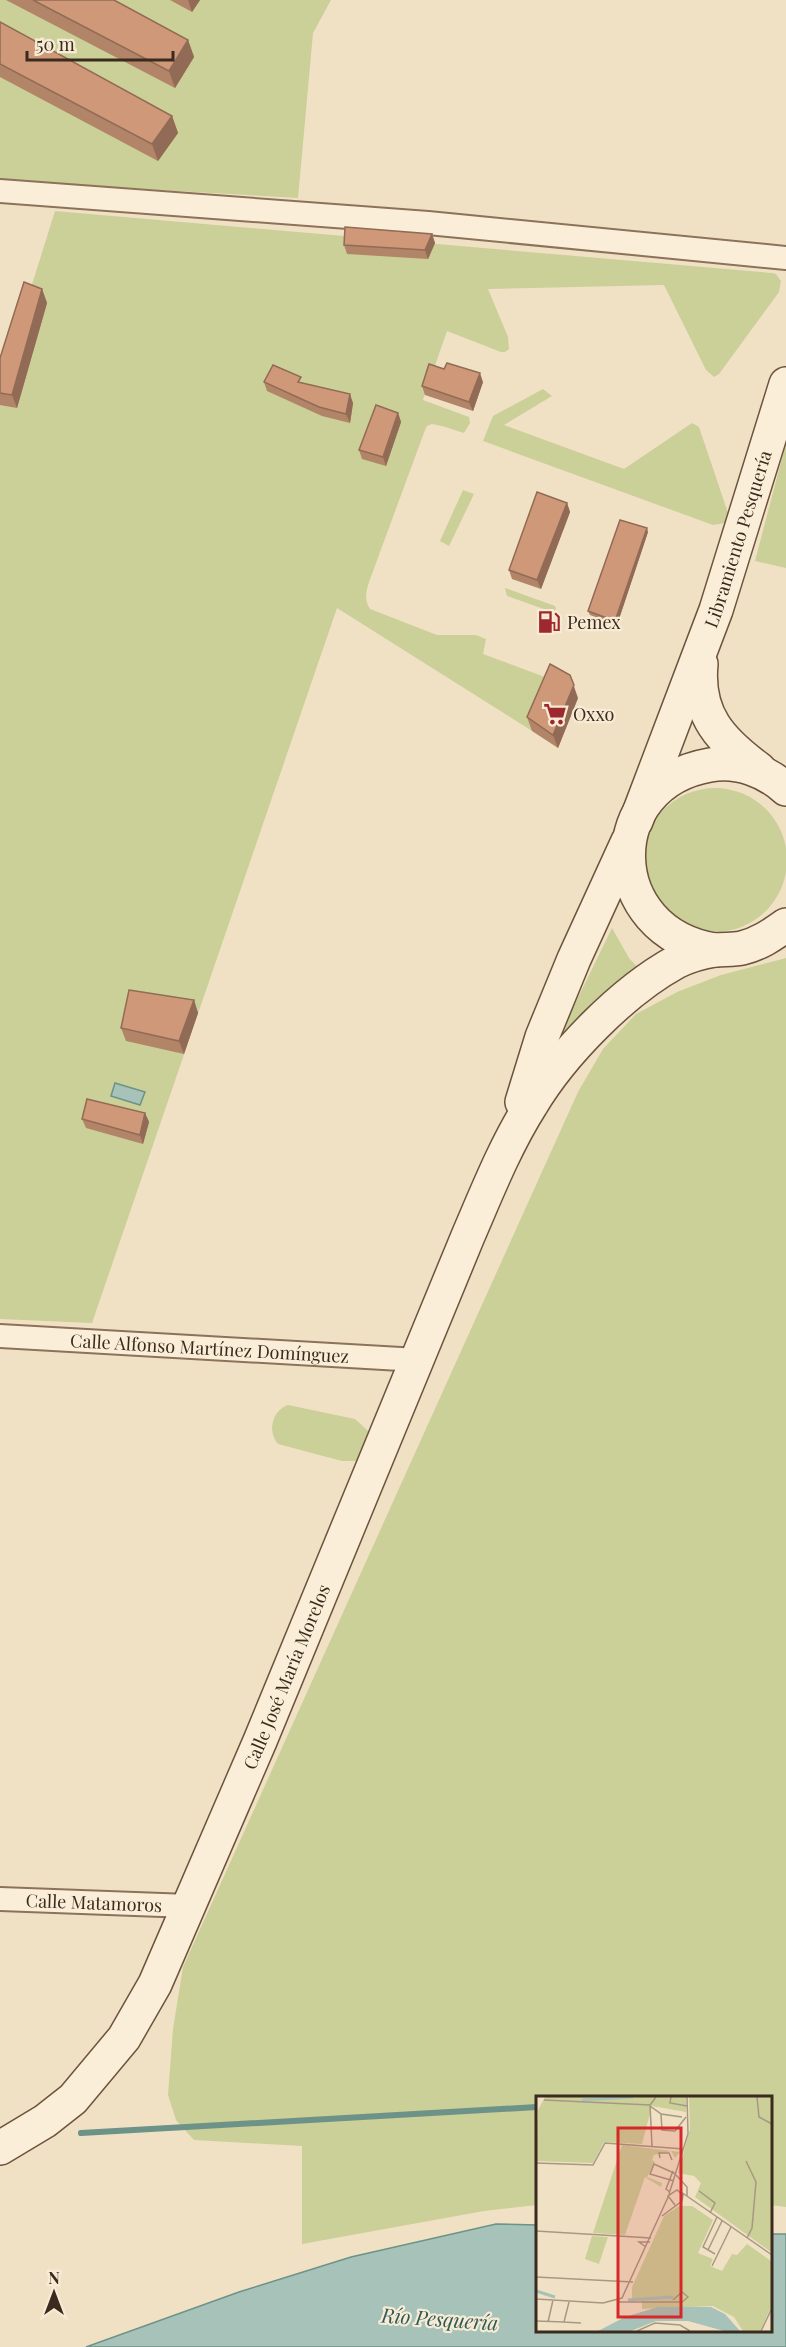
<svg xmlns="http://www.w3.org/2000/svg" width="786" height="2347" font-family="'Playfair Display',serif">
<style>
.green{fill:#cbcf98}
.water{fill:#a7c3b9;stroke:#6d9287;stroke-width:1.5}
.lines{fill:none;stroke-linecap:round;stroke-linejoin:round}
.stream{stroke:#6d9287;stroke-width:6}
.street-casing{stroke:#8c725a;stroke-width:26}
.secondary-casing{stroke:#6d533d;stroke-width:36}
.street{stroke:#faeed8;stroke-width:22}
.secondary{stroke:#faeed8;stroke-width:33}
.wall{fill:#b28468}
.shaded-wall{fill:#916b55}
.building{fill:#cf9979;stroke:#916b55;stroke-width:1.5}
.labels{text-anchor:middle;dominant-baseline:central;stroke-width:4.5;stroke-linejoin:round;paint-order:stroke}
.street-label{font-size:18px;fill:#3b2b1e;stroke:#f7ebd5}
.poi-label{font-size:18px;fill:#3b2b1e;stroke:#f7ebd5;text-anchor:start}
.water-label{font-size:20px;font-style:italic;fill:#2d5b56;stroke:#f7ebd5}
.inset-river{fill:none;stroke:#a7c3b9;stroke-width:3}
.inset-road{fill:none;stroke:#a89882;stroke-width:1.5}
.view{fill:#d62828;fill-opacity:0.15;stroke:#d62828;stroke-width:3}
.inset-edge{fill:none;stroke:#3b2b1e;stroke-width:3}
</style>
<rect width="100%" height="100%" fill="#f0e1c5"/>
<g class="green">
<polygon points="0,0 331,0 313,33 298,198 0,181"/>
<path d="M55 211 772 273 776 274 781 281 779 292 719 374 714 377 706 370 664 285 488 289 508 337 509 349 505 352H501L447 331 423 400 469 417 470 423 464 433 442 426 432 424 427 426 425 430 369 582C366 591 364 600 370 609L437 635H476L486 639 483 654 553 680 532 731 337 608 92 1323 0 1319V387Z"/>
<polygon points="543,389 552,396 504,425 624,469 692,423 699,427 731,522 713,525 483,441 493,416"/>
<polygon points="786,443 786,568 755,561"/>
<polygon points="463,490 474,494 449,546 440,541"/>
<polygon points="505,588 555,606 557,612 552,612 507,596"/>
<circle cx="715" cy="860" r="72"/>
<polygon points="612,928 629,958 639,969 554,1047"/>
<polygon points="786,958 786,2207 770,2205 770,2098 537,2098 537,2205 484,2211 302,2244 302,2146 194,2140 176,2120 168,2095 173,2029 183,1967 578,1092 603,1049 636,1014 677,992 721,975"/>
<path d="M288 1405 355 1419 368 1431 373 1440 365 1461H342L278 1444C267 1431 272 1411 288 1405Z"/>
</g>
<g class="water">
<polygon points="115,1083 145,1092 140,1105 111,1096"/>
<polygon points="496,2224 537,2225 537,2330 770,2330 770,2234 786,2234 786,2347 86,2347 239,2292 351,2257"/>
</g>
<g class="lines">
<polyline class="stream" points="81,2133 537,2107"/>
<g class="street-casing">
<g id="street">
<polyline points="0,191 428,223 786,258"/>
<path id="s1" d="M0 1336 418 1360"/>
<path id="s2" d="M0 1899 189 1906"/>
</g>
</g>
<g class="secondary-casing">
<g id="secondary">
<path d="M701 664C696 715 721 741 759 769"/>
<path id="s3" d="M636 821 716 610 786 384"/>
<path d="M715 950C602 932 599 784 710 765 738 760 766 771 786 789"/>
<polyline points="522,1102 542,1037 574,959 628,841"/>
<path id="s4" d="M0 2148 45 2121 73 2099 124 2038 155 1984 260 1741 468 1236C487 1192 505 1146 531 1105 562 1053 623 991 676 962 688 956 702 952 715 950 724 949 734 950 742 948 759 944 772 935 786 925"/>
</g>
</g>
<use href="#street" class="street"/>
<use href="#secondary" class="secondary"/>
</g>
<g class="wall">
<polygon points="6,0 114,0 188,40 194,57 175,88"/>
<polygon points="170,0 200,0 192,12"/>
<polygon points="0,22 172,116 178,133 158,161 0,77"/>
<polygon points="432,234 435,243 428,259 347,254 344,245"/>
<polygon points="42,289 47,303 17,408 0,405 0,358"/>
<polygon points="444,369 483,382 473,411 425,395 422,386"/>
<polygon points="264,382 303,384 353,403 350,423 322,416 267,391"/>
<polygon points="398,413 401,422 386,466 362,459 359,450"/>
<polygon points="567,503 570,512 541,589 512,579 509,570"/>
<polygon points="648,532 617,625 590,615 588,611"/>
<polygon points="578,698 558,748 532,731 527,717"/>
<polygon points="194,1000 198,1013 184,1054 126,1041 121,1028"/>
<polygon points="145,1113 149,1122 143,1144 86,1128 82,1119"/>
</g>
<g class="shaded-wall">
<polygon points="188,0 200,0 192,12"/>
<polygon points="188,40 194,57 175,88 169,71"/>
<polygon points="172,116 178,133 158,161 152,144"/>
<polygon points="432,234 435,243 428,259 425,250"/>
<polygon points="42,289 47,303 17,408 12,395"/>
<polygon points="480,373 483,382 473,411 469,402"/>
<polygon points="350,394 353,403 350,423 346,414"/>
<polygon points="398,413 401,422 386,466 383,457"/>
<polygon points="567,503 570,512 541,589 537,580"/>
<polygon points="647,528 648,532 617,625 615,621"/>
<polygon points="570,675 578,698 558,748 553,735"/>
<polygon points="194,1000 198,1013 184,1054 179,1041"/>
<polygon points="145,1113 149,1122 143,1144 140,1135"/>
</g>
<g class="building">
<polygon points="33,0 114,0 188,40 169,71"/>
<polygon points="0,22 172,116 152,144 0,64"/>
<polygon points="345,227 432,234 425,250 344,245"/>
<polygon points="24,282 42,289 12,395 0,393 0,358"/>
<polygon points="447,363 480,373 469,402 422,386 429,364 444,369"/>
<polygon points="273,365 301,377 298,382 350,394 346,414 319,407 264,382"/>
<polygon points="376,405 398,413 383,457 359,450"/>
<polygon points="537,492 567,503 537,580 509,570"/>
<polygon points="620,520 647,528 615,621 588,611"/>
<polygon points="550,664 570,675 574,685 553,735 527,717"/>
<polygon points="129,990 194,1000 179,1041 121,1028"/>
<polygon points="87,1099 145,1113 140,1135 82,1119"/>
</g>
<defs>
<g id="fuel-bare" transform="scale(1.8)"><path d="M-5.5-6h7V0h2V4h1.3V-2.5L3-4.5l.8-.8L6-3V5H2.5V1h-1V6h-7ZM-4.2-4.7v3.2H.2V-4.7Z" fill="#9d282e" stroke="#f7ebd5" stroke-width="2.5" paint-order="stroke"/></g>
<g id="supermarket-bare" transform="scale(1.8)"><path d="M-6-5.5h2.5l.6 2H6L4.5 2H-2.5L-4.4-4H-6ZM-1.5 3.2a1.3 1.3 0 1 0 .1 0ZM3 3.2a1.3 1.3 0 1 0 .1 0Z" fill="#9d282e" stroke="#f7ebd5" stroke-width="2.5" paint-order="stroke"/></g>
</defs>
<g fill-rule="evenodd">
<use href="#fuel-bare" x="549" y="622"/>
<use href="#supermarket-bare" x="555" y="714"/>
</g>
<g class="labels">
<g class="street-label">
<text stroke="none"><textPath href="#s3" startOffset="300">Libramiento Pesquería</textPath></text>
<text stroke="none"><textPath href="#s1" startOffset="210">Calle Alfonso Martínez Domínguez</textPath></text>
<text stroke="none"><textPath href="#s4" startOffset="564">Calle José María Morelos</textPath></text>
<text stroke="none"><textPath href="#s2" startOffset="94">Calle Matamoros</textPath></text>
</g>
<g class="poi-label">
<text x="567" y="622">Pemex</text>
<text x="573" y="714">Oxxo</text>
</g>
<g class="water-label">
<text transform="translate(440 2318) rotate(4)">Río Pesquería</text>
</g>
</g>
<g transform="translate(536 2096)">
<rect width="236" height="236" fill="#f0e1c5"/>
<path d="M9 1H150V16L116 10 106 48 68 46 57 67 0 65 2 14ZM153 1H235V156L159 101 165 87 158 80 142 77 154 33ZM86 49 144 56 139 62 135 55 118 59 116 64 119 66 111 81 126 87 125 91 109 81 89 139 57 137ZM143 110H156L177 124 162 157 177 163 174 170 186 175 196 158 201 159 211 148 235 165V211L224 235H207L198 221 177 210 106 213V205L96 203V191L128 120ZM56 140 72 141 63 168 49 163Z" fill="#cbcf98"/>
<path d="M122 211H175L189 218 204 235H188L152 225H120L95 235H62L89 221Z" fill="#a7c3b9"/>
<path class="inset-river" d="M46 4 97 1M0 195 19 201M92 204 137 201"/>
<path class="inset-road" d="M135 1 134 7 151 10M221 1 223 21 236 28M8 4 114 9M114 10 125 18 126 34 139 35 150 21M125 18 146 21M116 50 114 9 120 1M124 62 123 57H133L136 64M210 65 220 86 216 132 211 142M0 67 57 69 69 47 148 53M140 79 151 91V100M138 85 114 78 118 68 140 78M163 95 179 107 174 117M134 96 130 93 137 75M145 96 236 159M133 98 152 38 151 1M126 120 146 105 147 99 141 94 132 100 139 109M0 135 115 142M110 151 103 146H114M172 154 186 125M179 158 167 151 181 121M176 170 195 131M0 181 97 186M0 203 67 207 86 202 133 99M81 206H146L152 201 146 196 137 204M0 225 28 226 33 206M12 226 17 204M27 226 45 227M101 235 119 227 144 229 154 235M225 235 236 212"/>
<path class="view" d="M82 32H145V221H82Z"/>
<rect width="236" height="236" class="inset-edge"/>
</g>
<g transform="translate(54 2293)" stroke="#f7ebd5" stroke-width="4.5" paint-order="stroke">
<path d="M0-4.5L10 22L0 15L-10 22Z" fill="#3b2b1e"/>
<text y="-9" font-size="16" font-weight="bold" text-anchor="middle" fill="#3b2b1e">N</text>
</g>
<path d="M27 51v9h146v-9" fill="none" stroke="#3b2b1e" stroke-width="3"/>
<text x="36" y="51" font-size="18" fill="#3b2b1e" stroke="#f7ebd5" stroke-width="4.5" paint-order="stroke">50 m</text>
</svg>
